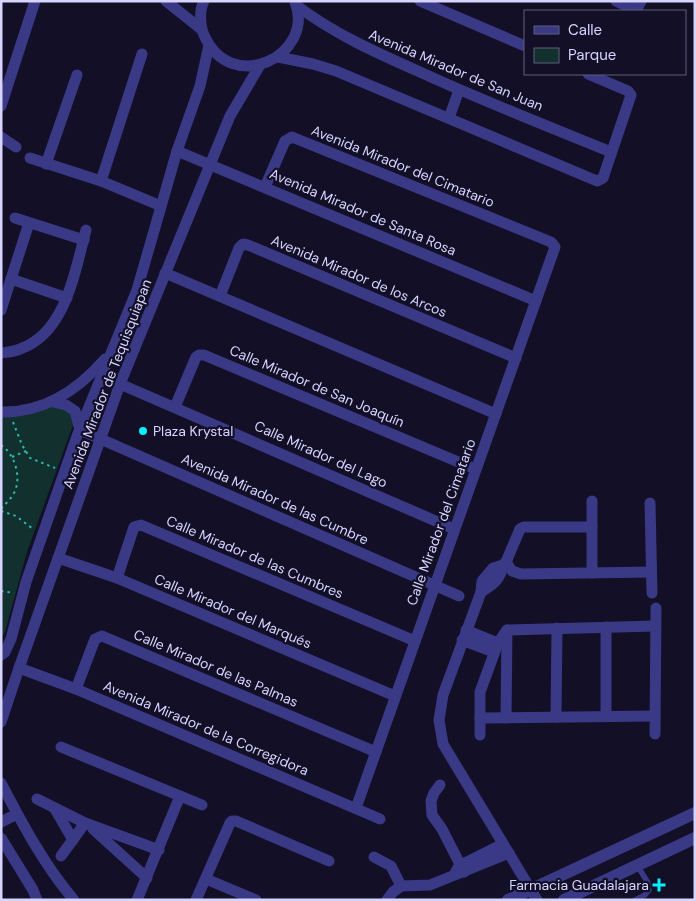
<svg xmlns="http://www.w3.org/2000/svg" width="696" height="901" font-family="'DM Sans',sans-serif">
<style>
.green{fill:#11302e}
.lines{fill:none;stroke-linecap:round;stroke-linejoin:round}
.path{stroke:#2cbaab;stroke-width:2;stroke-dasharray:2.5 4;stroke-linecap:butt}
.service{stroke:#393986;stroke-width:5.5}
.minor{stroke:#393986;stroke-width:11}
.tertiary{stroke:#393986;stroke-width:12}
.poi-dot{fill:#00f1ff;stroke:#120f26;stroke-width:2}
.labels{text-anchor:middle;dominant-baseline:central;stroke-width:4.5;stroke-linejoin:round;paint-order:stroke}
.street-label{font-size:14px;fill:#d7d4ff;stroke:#120f26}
.poi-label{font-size:14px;fill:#d7d4ff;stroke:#120f26;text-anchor:start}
</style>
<rect width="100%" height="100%" fill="#120f26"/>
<polygon class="green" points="59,404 76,417 27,552 5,632 1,638 1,415"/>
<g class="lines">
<g class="path">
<polyline points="13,422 22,445 30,458 55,468"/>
<path d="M1 445C15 454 22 478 14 493 11 499 5 504 1 509"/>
<polyline points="12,457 26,451"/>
<polyline points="1,511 16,516 33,529"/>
<polyline points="1,591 14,593"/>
</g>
<polyline class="service" points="635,900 645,895 649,890 648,883 637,865"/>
<g class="minor">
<polyline points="166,1 201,29"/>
<path d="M204 1C199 10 200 26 204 35 231 97 316 55 295 2"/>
<polyline points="420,1 525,46"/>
<polyline points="616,1 631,8 638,7 641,1"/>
<path d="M296 5C334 34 377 53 420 72 483 101 547 126 611 152"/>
<polyline points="278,57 313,64 336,71 597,181 603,178 631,95 628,91 588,74"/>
<polyline points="1,106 35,1"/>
<polyline points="449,118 459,90"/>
<polyline points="1,137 16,147"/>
<polyline points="177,151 536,301"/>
<polyline points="30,158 101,181 161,206"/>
<polyline points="46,164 77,75"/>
<polyline points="101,181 142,54"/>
<polyline points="265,187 285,141 292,137 551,242 555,247 356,808"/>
<polyline points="15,218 84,240"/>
<polyline points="165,273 496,414"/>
<polyline points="11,279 67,298"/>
<polyline points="220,296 239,248 243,244 248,245 516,358"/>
<polyline points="1,310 29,223"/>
<path d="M1 353C7 352 14 352 20 349 66 333 75 271 86 230"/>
<polyline points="120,384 454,529"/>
<polyline points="53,402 66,405 75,411 80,430 459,596"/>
<polyline points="175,407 196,357 199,355 204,355 475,469"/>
<path d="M1 412C44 413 78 390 105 359"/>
<polyline points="592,501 592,573"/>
<polyline points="650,503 652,593"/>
<polyline points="58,558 117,578 395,696"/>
<polyline points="506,562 512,571 521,574 651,572"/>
<polyline points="117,578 134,527 141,525 415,641"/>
<path d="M481 592C493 585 501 579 503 565"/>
<polyline points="606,627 606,716"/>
<polyline points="466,630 498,643"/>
<polyline points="462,640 494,652"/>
<polyline points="1,655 5,652 11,639 26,582 77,436 137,290 177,151 200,86 209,45"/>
<polyline points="19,668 76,689 380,819"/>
<polyline points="76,689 95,639 102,636 376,752"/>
<polyline points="556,717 557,628"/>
<polyline points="480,718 655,716"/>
<polyline points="506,718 507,630"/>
<polyline points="1,722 19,668 120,384 230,116 260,65"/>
<polyline points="655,734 656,608"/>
<polyline points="480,735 480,692 498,643 507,630 655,626"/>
<polyline points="61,747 202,805"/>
<path d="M1 783C22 823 44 865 74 900"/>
<polyline points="440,785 434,793 431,801 432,815 442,829 464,872"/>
<polyline points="37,799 85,823 159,850"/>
<polyline points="55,809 73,840"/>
<polyline points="1,822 17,814"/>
<polyline points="93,829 147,878"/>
<polyline points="1,838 33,890 37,900"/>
<polyline points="61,856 85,823"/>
<polyline points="374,857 391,866 401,886 393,892 387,900"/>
<polyline points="456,871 459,866 503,844"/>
<polyline points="206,879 256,900"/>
<polyline points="401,886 430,885 509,853"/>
<polyline points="137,900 180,796"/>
<polyline points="196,900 230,823 232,821 236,821 329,861"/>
<polyline points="537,900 443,744 439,720 443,695 481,592 482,581 493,568 503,565 506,562 520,529 524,527 592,527"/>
</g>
<g class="tertiary">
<polyline points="508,900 695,813"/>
<polyline points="564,900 695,838"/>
</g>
</g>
<g class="poi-dot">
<circle cx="143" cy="431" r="5"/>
<path d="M656.5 877.5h5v5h5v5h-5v5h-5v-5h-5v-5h5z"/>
</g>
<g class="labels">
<g class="street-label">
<text transform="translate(456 70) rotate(23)">Avenida Mirador de San Juan</text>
<text transform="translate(403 166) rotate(22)">Avenida Mirador del Cimatario</text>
<text transform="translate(363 212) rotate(23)">Avenida Mirador de Santa Rosa</text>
<text transform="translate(359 276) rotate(23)">Avenida Mirador de los Arcos</text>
<text transform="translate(107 384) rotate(-69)">Avenida Mirador de Tequisquiapan</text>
<text transform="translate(317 386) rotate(23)">Calle Mirador de San Joaquín</text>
<text transform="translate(321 454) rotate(24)">Calle Mirador del Lago</text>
<text transform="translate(275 499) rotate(24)">Avenida Mirador de las Cumbre</text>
<text transform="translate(441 522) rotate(-70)">Calle Mirador del Cimatario</text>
<text transform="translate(255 557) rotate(23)">Calle Mirador de las Cumbres</text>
<text transform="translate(233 611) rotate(23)">Calle Mirador del Marqués</text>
<text transform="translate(216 668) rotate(23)">Calle Mirador de las Palmas</text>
<text transform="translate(206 728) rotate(23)">Avenida Mirador de la Corregidora</text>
</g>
<g class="poi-label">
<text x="153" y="431">Plaza Krystal</text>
<text x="649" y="885" text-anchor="end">Farmacia Guadalajara</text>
</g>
</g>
<rect width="696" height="901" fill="none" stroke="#d7d4ff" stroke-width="5"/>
<rect x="524" y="10" width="162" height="65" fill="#120f26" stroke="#615e7d"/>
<rect x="534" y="26" width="25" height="8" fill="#393986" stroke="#615e7d"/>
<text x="568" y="35" font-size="15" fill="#d7d4ff">Calle</text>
<rect x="534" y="48" width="25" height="15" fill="#11302e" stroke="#615e7d"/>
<text x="568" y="60" font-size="15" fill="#d7d4ff">Parque</text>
</svg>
